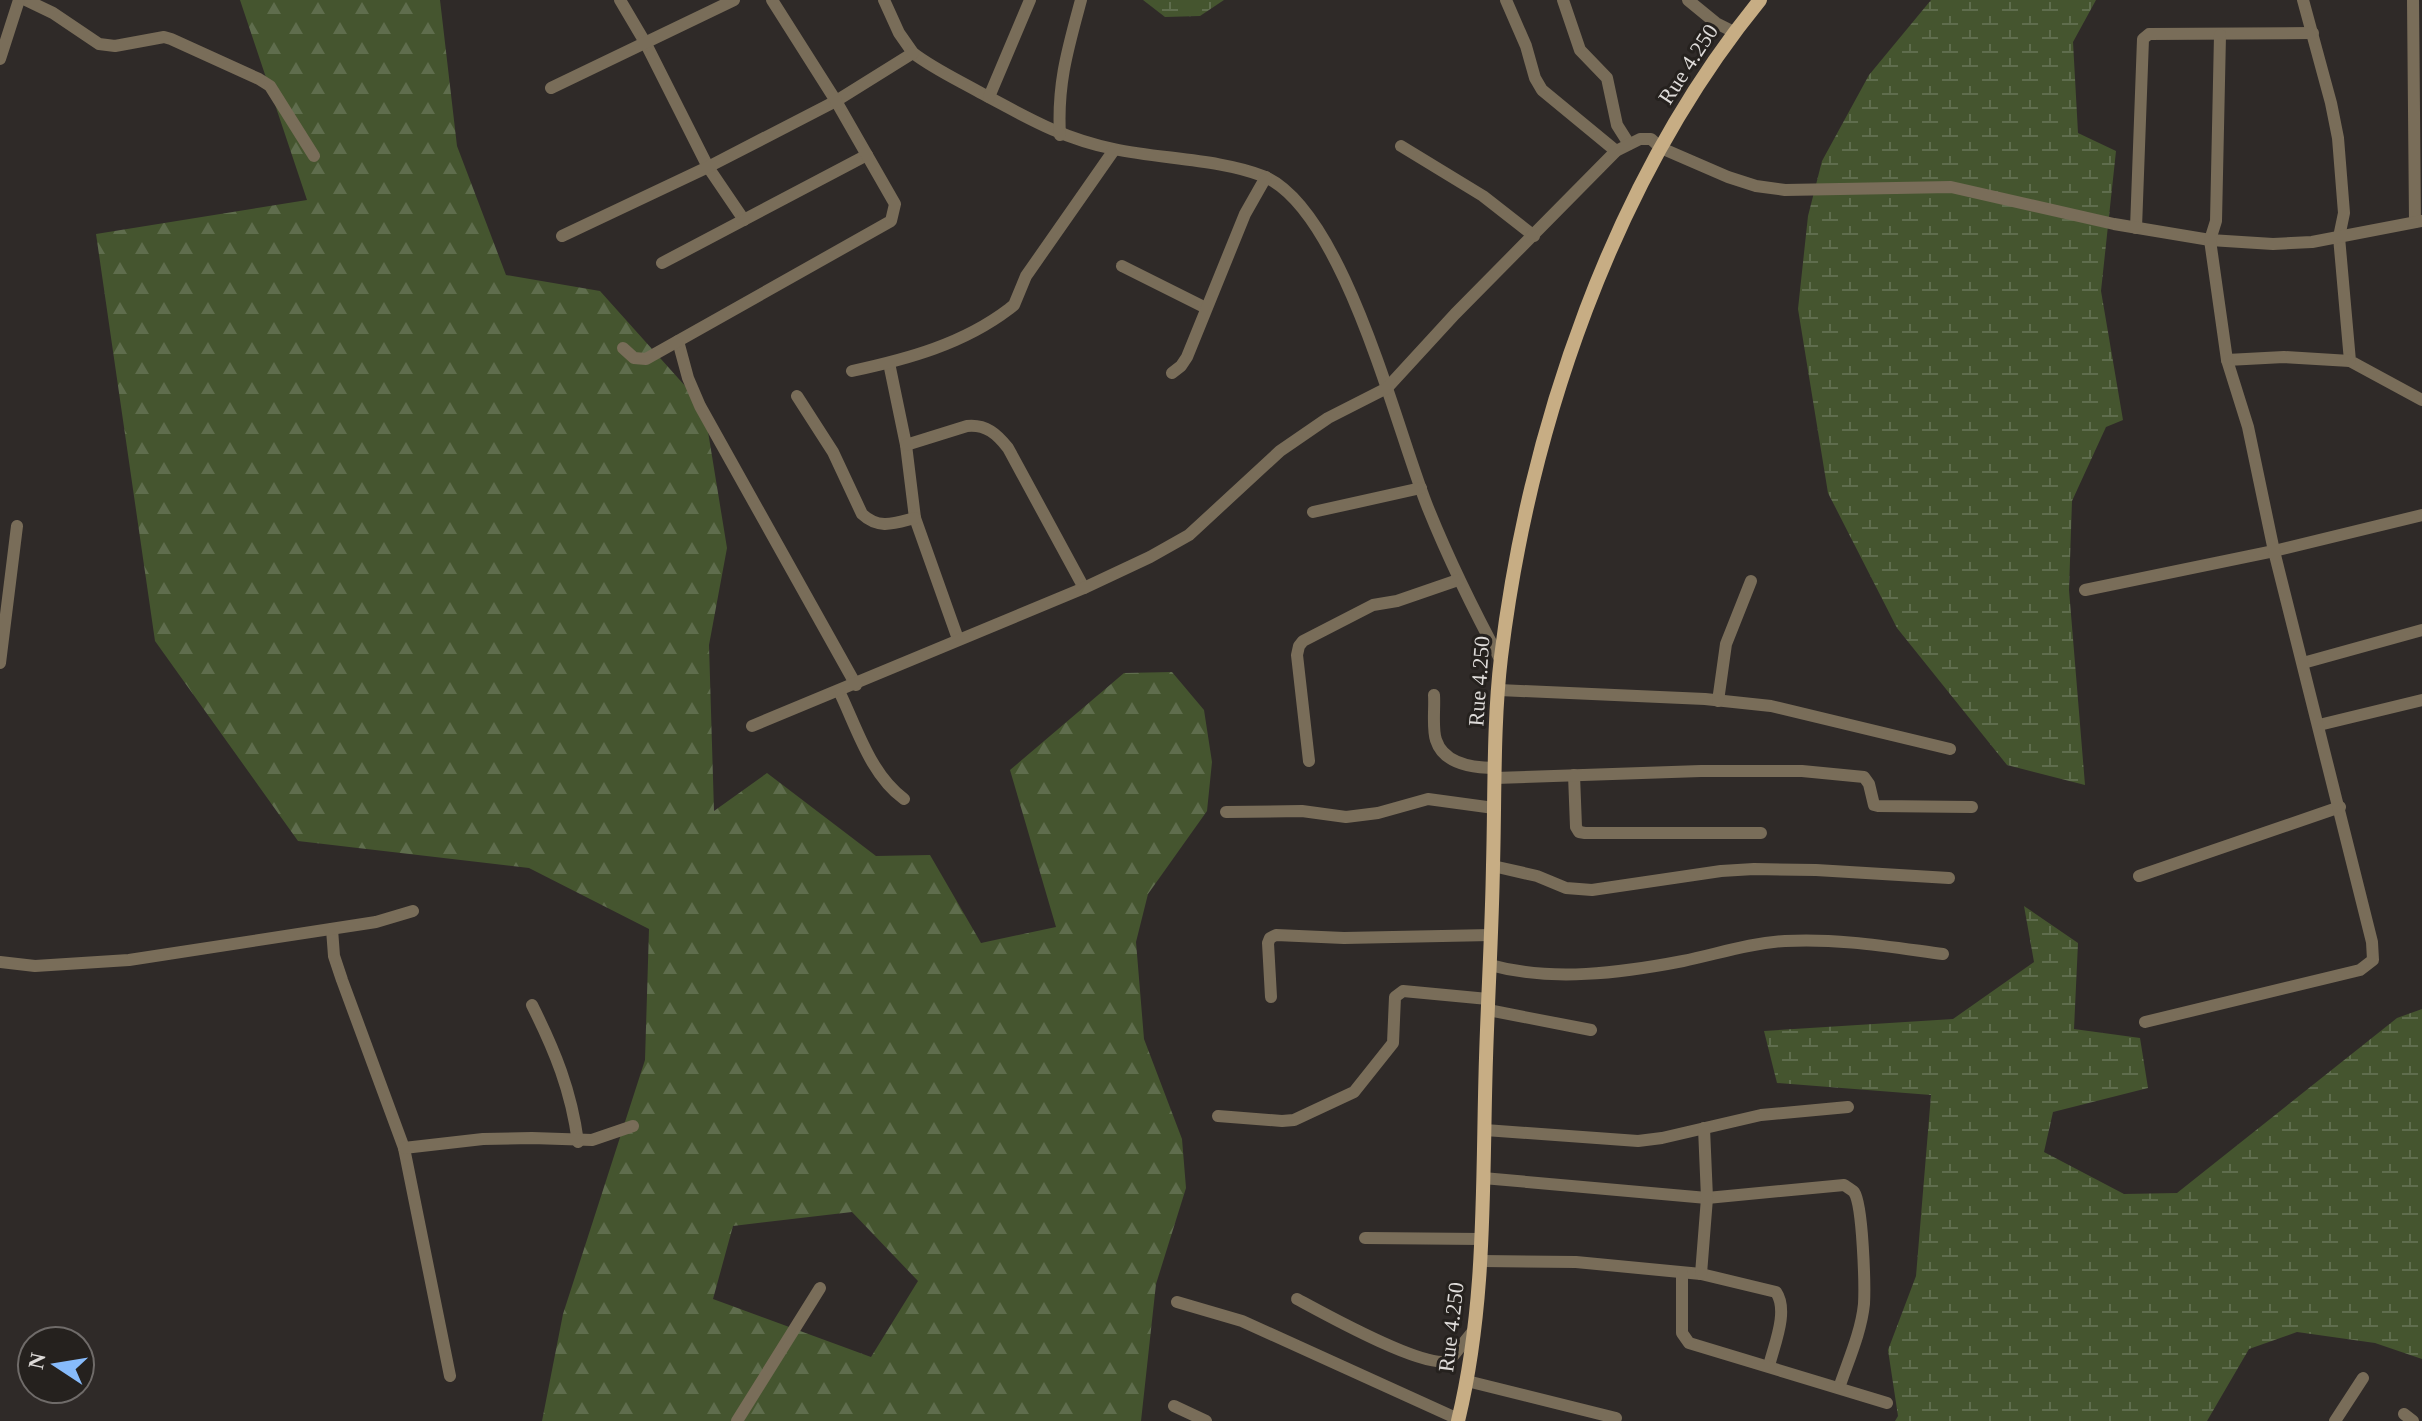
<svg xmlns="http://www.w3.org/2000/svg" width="2422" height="1421" font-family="Georgia,serif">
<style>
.forest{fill:url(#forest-firs);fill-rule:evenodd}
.wetland{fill:url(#wetland-marsh)}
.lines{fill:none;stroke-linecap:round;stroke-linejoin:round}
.minor{stroke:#796d59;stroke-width:12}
.major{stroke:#c7ad84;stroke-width:14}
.labels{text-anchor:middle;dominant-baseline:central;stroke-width:6;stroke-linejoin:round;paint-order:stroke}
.street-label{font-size:22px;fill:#dedbd9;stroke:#25211e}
</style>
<defs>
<pattern id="forest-firs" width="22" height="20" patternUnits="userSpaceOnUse" patternTransform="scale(2)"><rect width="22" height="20" fill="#45552f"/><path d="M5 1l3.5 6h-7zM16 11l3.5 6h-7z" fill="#5f6d4d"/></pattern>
<pattern id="wetland-marsh" width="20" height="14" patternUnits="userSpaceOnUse" patternTransform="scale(2)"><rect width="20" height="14" fill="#45552f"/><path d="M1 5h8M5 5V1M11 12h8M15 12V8" fill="none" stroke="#5f6d4d"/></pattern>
</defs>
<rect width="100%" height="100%" fill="#2f2a28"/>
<path class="forest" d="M240 0H440L457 146 506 275 600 291 704 407 727 548 709 645 714 811 767 773 876 856 930 855 981 943 1056 927 1010 770 1124 673 1172 672 1204 710 1212 762 1207 811 1148 894 1136 942 1144 1039 1182 1139 1186 1188 1156 1284 1141 1421H542L563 1314 645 1060 649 929 529 868 298 841 155 641 96 234 307 200ZM852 1212 918 1281 871 1357 713 1299 733 1226Z"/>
<g class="wetland">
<polygon points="1143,0 1224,0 1200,16 1165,17"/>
<polygon points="1931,0 2096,0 2073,42 2078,133 2116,151 2101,291 2123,420 2106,427 2072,501 2069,590 2085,785 2007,765 1897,628 1828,493 1798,309 1808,216 1822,161 1869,75"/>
<polygon points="2024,906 2078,943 2074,1029 2140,1038 2148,1088 2053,1112 2044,1152 2124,1194 2177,1193 2397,1018 2422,1009 2422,1359 2375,1343 2297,1332 2249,1349 2207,1421 1895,1421 1898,1416 1888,1350 1916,1276 1931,1095 1777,1083 1764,1031 1953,1019 2034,962"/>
</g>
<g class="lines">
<g class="minor">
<polyline points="26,0 53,13 99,44 115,46 164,37 171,39 259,79 270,86 314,156"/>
<polyline points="620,0 646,44 708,167 744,220"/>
<path d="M884 0 899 33 913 53C934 69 958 80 981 93 1028 118 1061 138 1114 149 1160 159 1220 159 1263 176 1344 209 1396 429 1428 508 1449 560 1474 611 1501 661"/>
<polyline points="1506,0 1526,46 1535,78 1542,90 1616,151"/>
<polyline points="1563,0 1580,50 1607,78 1617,125 1629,144"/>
<polyline points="1688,0 1716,23 1734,32"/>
<polyline points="2303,0 2331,103 2338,138 2344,213 2339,237 2350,361 2422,400"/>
<polyline points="2413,0 2415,222"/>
<polyline points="0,59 19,0"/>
<polyline points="551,88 734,0"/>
<polyline points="989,97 1030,0"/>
<path d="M1060 135C1057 84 1068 48 1081 0"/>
<polyline points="1401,146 1483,196 1534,236"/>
<polyline points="2136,228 2143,39 2149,34 2313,33"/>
<polyline points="562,236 708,167 836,101 913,53"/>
<polyline points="662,263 867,155"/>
<polyline points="1122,266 1206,308"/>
<polyline points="678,341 688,378 700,406 856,685"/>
<polyline points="623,348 634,358 646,359 891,221 895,204 836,101 772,0"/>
<polyline points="2227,360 2284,357 2350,361"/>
<polyline points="889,363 906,445 915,518 958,639"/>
<path d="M852 371C908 359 963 344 1009 309L1014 305 1026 276 1114 150"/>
<polyline points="1172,373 1181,366 1187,357 1245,214 1266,177"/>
<path d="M797 396 833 452 862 514C879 530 895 523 915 518"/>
<path d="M906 445 967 426C986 424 997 434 1008 448L1084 588"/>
<polyline points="1313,512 1421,488"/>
<polyline points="2085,590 2274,551 2422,515"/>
<polyline points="0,663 17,526"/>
<polyline points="2303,663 2422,630"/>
<polyline points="1499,690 1705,699 1771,706 1950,749"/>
<path d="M839 691C857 728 870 774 904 799"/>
<path d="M1434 695C1435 708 1432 728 1436 740 1444 765 1474 768 1495 768"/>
<polyline points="1718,701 1726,644 1751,581"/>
<polyline points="2319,725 2422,700"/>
<polyline points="752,726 1084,588 1150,557 1189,535 1280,451 1328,418 1387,388 1455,314 1616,151 1640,139 1651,139 1661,148 1728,177 1756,186 1785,190 1951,187 2114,224 2210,240 2273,244 2312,242 2422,221"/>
<polyline points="1309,761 1297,655 1299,646 1303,641 1373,605 1397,601 1458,580"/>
<polyline points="1574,775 1576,827 1579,832 1585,833 1761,833"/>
<polyline points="1495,778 1701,771 1802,771 1864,777 1869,784 1874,805 1878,806 1972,807"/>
<polyline points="1226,812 1302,811 1346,817 1378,813 1428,799 1494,808"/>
<polyline points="1493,866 1537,876 1566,888 1592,890 1721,871 1754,869 1816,870 1949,878"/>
<polyline points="2139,876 2340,807"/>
<polyline points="332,929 334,956 342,980 404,1148 450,1376"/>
<polyline points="0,962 35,966 129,960 376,922 413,911"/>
<path d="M1490 965C1551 982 1621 973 1683 961 1717 954 1750 943 1785 941 1838 938 1890 947 1943 954"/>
<polyline points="1271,997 1268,943 1270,938 1276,935 1344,938 1491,935"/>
<path d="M532 1005C555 1051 571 1090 578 1142"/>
<polyline points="1488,1010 1591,1030"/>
<polyline points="2145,1022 2360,970 2373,960 2372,942 2274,551 2248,427 2227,360 2210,240 2216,221 2220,35"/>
<polyline points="1218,1116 1282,1121 1294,1120 1354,1092 1393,1043 1395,997 1403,991 1488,999"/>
<polyline points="1485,1130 1638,1141 1662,1138 1761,1115 1848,1107"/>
<polyline points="404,1148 483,1139 532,1138 592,1140 633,1126"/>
<path d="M1483 1178 1707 1198 1844 1185C1847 1187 1852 1190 1854 1192 1863 1205 1865 1286 1864 1304 1861 1333 1848 1361 1839 1388"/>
<polyline points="1365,1238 1482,1239"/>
<path d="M1482 1261 1576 1262 1701 1274 1776 1292C1789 1311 1774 1345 1769 1366"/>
<polyline points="1682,1273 1682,1333 1689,1343 1887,1403"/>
<polyline points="1701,1274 1707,1198 1704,1128"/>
<path d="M1297 1299C1323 1313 1423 1369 1449 1361L1474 1330"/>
<polyline points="1177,1302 1242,1321 1458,1419"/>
<polyline points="1467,1381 1616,1418"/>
<polyline points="1174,1406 1206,1421"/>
<polyline points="2404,1414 2413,1421"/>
<polyline points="737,1421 820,1288"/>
<polyline points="2335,1421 2363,1378"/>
</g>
<path class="major" d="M1458 1421C1487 1302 1482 1180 1486 1058 1488 994 1492 929 1493 865 1495 796 1493 725 1501 657 1529 428 1613 180 1760 0"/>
</g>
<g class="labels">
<g class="street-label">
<text transform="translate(1688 64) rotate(-57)">Rue 4.250</text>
<text transform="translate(1479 681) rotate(-86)">Rue 4.250</text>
<text transform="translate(1451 1327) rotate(-83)">Rue 4.250</text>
</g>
</g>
<g transform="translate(56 1365) rotate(282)"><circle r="38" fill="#25211e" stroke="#6f6b69" stroke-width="2"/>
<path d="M0-6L14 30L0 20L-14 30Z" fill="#87bbfb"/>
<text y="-12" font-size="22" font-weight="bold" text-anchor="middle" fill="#dedbd9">N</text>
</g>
</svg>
